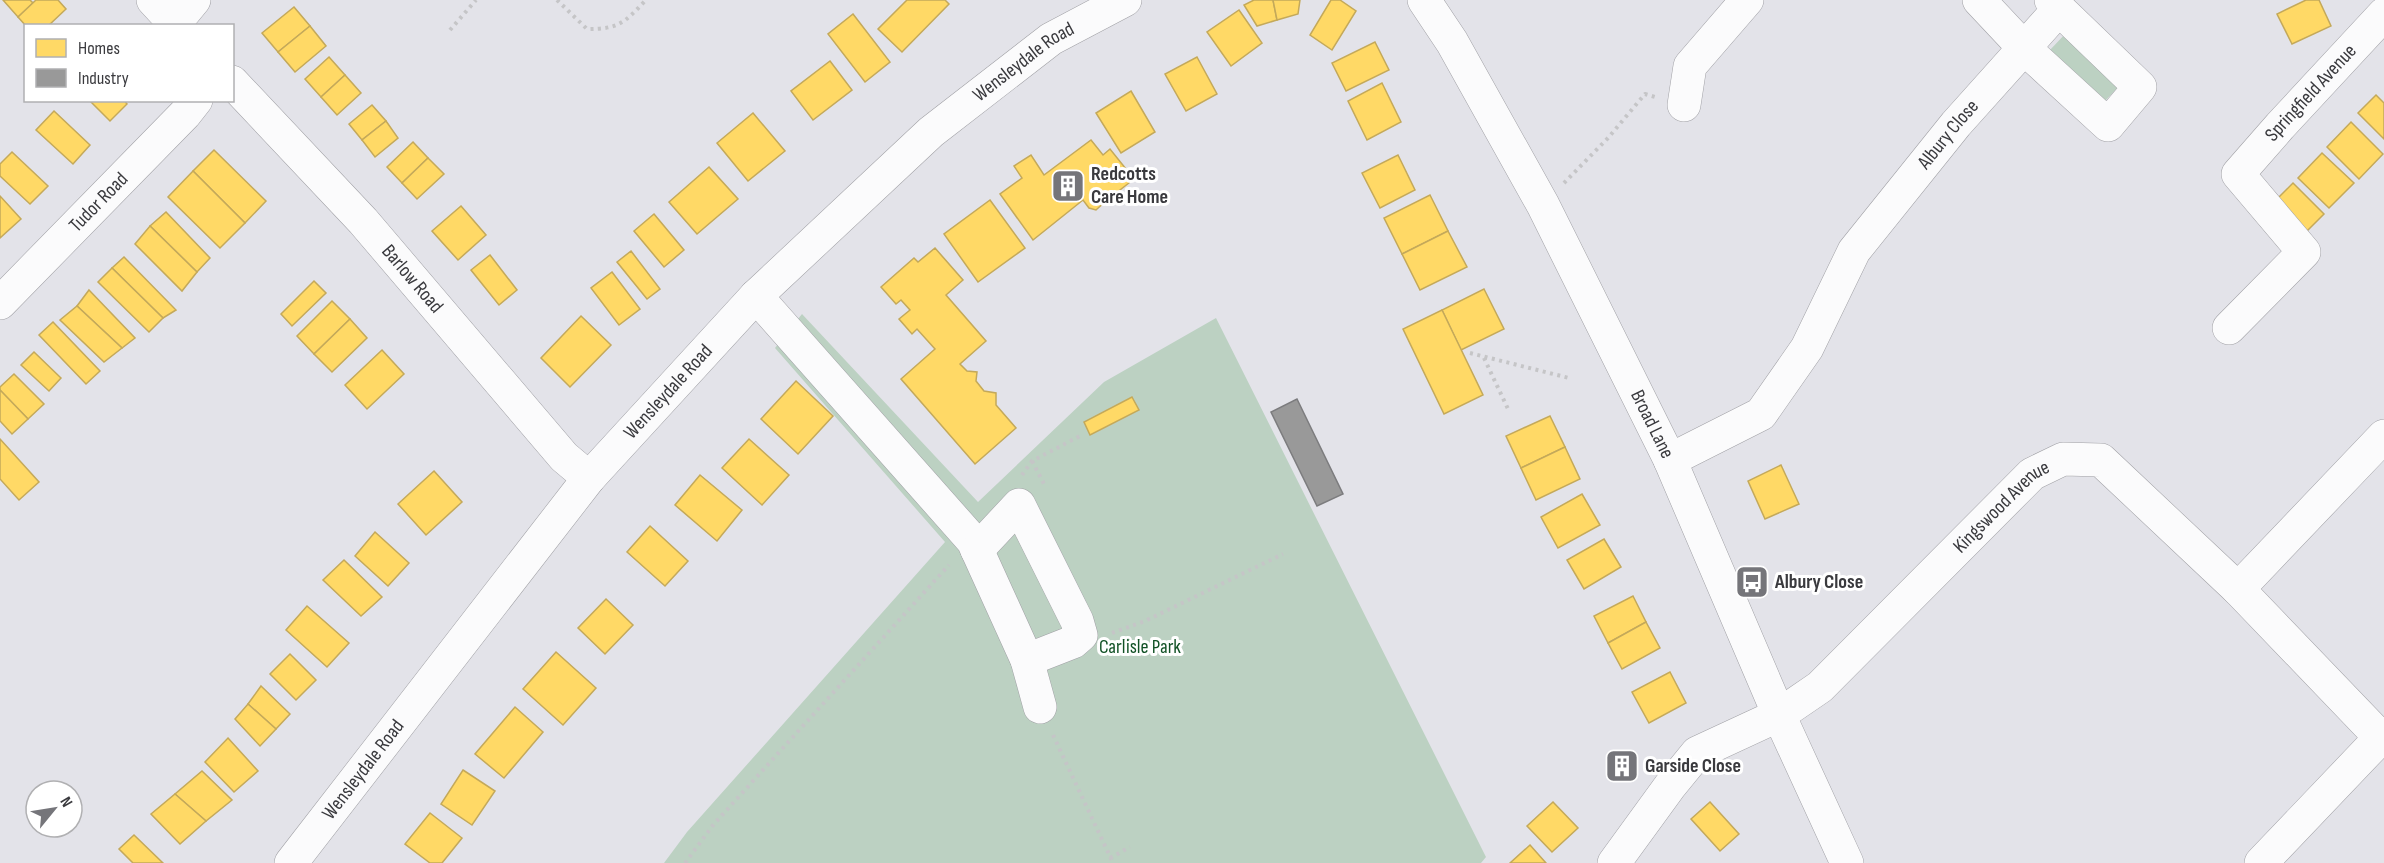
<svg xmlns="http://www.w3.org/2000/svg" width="2384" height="863" font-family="'Sofia Sans Condensed',sans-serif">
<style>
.green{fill:#bcd1c2}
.homes{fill:#ffd966;stroke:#c4a95a;stroke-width:1.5}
.industry{fill:#999;stroke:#7c7c7e;stroke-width:1.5}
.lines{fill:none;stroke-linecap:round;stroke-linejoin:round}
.minor-casing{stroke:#a0a0a5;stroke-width:34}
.path{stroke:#c5c5c7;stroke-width:4;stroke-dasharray:3 4.5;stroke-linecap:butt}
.minor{stroke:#fbfbfc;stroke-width:33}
.labels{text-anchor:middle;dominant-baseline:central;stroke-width:6;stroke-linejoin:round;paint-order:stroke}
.street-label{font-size:20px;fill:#3a3a3e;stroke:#fff}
.poi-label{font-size:20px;font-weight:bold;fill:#3a3a3e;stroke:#fff;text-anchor:start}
.park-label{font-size:20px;fill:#125226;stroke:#fff}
</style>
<rect width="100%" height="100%" fill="#e3e3e9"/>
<g class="green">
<polygon points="2067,32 2121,84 2105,101 2050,50"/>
<polygon points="802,314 978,502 1104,382 1216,318 1486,857 1481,863 664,863 687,832 945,542 775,348"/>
</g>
<g class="homes">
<polygon points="3,0 30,0 33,3 18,17"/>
<polygon points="36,0 58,0 66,9 48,26 26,26 18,17"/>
<polygon points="907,0 945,0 949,4 902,52 878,29"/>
<polygon points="1254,0 1273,0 1277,20 1257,26 1244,5"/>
<polygon points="1273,0 1300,0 1298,14 1277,20"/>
<polygon points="1331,0 1340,0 1356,11 1332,50 1310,35"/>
<polygon points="2306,0 2319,0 2331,26 2292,44 2277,14"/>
<polygon points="294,7 310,26 278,52 262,33"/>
<polygon points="1239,10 1262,43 1231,66 1207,32"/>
<polygon points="853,14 890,62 865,82 828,34"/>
<polygon points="310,26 326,46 295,72 278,52"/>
<polygon points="1375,42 1389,70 1346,91 1332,63"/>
<polygon points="329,57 345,75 321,97 305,79"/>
<polygon points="1197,57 1217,94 1186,111 1165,74"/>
<polygon points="830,61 852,90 813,120 791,91"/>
<polygon points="345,75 361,93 337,115 321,97"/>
<polygon points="1382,83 1401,122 1367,140 1348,101"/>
<polygon points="1131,91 1155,132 1121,153 1096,113"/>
<polygon points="2376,95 2384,103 2384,139 2358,113"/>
<polygon points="89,100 124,100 127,104 110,121"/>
<polygon points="372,105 386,121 362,140 349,124"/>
<polygon points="54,111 90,145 73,164 36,130"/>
<polygon points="753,113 785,151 748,181 717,143"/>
<polygon points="386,121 398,138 375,157 362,140"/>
<polygon points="2351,122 2383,154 2359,179 2327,147"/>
<polygon points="1091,140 1103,155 1110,149 1134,179 1111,197 1107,193 1107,200 1096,210 1089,208 1083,200 1033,240 1000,194 1022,178 1014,166 1031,155 1044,175"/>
<polygon points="413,142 428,158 402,183 387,167"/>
<polygon points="214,150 266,201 245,223 193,171"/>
<polygon points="12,152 48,186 30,204 0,176 0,164"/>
<polygon points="2322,153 2354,183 2329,208 2298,178"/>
<polygon points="1398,155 1415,190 1380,208 1362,173"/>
<polygon points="428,158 444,174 417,199 402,183"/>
<polygon points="709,167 738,199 697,234 669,202"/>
<polygon points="193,171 245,223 220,248 168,197"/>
<polygon points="2293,183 2324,214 2301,237 2270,206"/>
<polygon points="1430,195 1448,231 1402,254 1384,218"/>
<polygon points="0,196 21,219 0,238"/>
<polygon points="990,200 1025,248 978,282 944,234"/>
<polygon points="461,206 486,235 458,260 432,231"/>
<polygon points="166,212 210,258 197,272 150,226"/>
<polygon points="654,214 684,250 664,267 634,231"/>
<polygon points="150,226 197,272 182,291 135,244"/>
<polygon points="1448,231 1467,267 1420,290 1402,254"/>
<polygon points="935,248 963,280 946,295 986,341 960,364 967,371 977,372 976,381 984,391 996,393 996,405 1016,428 975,464 901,379 935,349 917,329 912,334 899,319 910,310 901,300 896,304 881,287 914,258 918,262"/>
<polygon points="631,251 660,289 647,299 617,262"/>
<polygon points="490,255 517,290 499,305 471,270"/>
<polygon points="124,257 176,310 163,318 112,268"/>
<polygon points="112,268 163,318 149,332 98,282"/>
<polygon points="612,272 640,309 619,325 591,288"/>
<polygon points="314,281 326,293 292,326 281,314"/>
<polygon points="1484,289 1504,329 1461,350 1442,310"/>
<polygon points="89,290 135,338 122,348 77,306"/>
<polygon points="332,301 350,319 314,354 297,336"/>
<polygon points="77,306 122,348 104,362 60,320"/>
<polygon points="1442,310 1483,395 1444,414 1403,329"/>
<polygon points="581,316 611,345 570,387 541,358"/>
<polygon points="350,319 367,338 332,372 314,354"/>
<polygon points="53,322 100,371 86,384 39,335"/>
<polygon points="382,350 404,374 367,409 345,385"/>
<polygon points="34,352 61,378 49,391 21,365"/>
<polygon points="14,374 44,404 28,419 0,390 0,387"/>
<polygon points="796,381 833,416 798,454 761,419"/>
<polygon points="0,390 28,419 12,434 0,421"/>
<polygon points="1132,397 1139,410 1090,435 1084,422"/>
<polygon points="1550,416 1565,447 1521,468 1506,436"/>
<polygon points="0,439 39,482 19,500 0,479"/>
<polygon points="749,439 789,475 762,505 722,468"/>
<polygon points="1565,447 1580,479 1536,500 1521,468"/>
<polygon points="1781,465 1799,504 1765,519 1748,481"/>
<polygon points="434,471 462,502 426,535 398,504"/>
<polygon points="700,475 742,510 717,541 675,505"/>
<polygon points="1582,494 1600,525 1558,548 1541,517"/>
<polygon points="650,526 688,561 665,586 627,552"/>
<polygon points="375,532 409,563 388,586 355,556"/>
<polygon points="1604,539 1621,567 1584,589 1567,560"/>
<polygon points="344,560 382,597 361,616 323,580"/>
<polygon points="1633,596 1646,622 1608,643 1594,616"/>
<polygon points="606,599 633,625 605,654 578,628"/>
<polygon points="307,606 349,643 327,667 286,630"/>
<polygon points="1646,622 1660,648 1622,669 1608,643"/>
<polygon points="556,652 596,688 563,725 523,689"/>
<polygon points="290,654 316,680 296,700 270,674"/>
<polygon points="1670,672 1686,703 1649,723 1632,692"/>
<polygon points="261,686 290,714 276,729 248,704"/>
<polygon points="248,704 276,729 260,746 235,719"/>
<polygon points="515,707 543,732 504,778 475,754"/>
<polygon points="228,738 258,771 234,792 205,762"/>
<polygon points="1624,751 1637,765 1620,780 1607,767"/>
<polygon points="463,770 495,791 472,825 441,804"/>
<polygon points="202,771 232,800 206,821 175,794"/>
<polygon points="175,794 206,821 180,844 151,814"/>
<polygon points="1553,802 1578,828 1552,852 1527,826"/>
<polygon points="1710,802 1739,834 1720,851 1691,819"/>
<polygon points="430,813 462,838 442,863 430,863 405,844"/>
<polygon points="134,835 163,863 133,863 119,849"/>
<polygon points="1530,845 1546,863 1510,863"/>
</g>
<polygon class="industry" points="1297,399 1343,494 1317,506 1271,412"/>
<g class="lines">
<g class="minor-casing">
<g id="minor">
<polyline points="153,0 177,26"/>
<path id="s1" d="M1424 0 1452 42 1543 205 1670 460 1779 715 1847 863"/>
<polyline points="1979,0 2025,49 2108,125 2140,87 2059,9"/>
<polyline points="175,23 194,0"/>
<path id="s2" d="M232 82 363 221 564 457 589 478"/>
<polyline points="1684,105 1690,66 1747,0"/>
<polyline points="756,296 973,541 1027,660 1040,707"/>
<path id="s3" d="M0 303 185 114 196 100"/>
<path id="s4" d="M2229 328 2304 252 2238 174 2280 126 2384 14"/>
<path id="s5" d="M1670 460 1761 414 1807 348 1854 251 1956 124 2059 9 2051 0"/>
<polyline points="977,550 1019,505 1077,621 1081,635 1073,642 1027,660"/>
<polyline points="2238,589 2384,436"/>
<path id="s6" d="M291 863 589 478 756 296 931 132 1051 39 1125 0"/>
<path id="s7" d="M1614 863 1670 786 1697 753 1779 715 1820 687 2032 474 2063 459 2101 460 2238 589 2381 738"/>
<polyline points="2261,863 2384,734"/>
</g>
</g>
<g class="path">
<path d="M557 0 587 29C619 29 624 23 646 0"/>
<polyline points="450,30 476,0"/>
<polyline points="1564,183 1608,138 1645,94 1655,97"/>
<polyline points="1470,353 1569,378"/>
<polyline points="1484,358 1508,409"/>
<polyline points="1032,461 1044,484"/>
<polyline points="1022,475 1032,461 1080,436"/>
<polyline points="1112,633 1145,621 1283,554"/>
<polyline points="1053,735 1113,863"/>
<polyline points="1110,858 1130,847"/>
<polyline points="685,863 714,824 949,565"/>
</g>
<use href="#minor" class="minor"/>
</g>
<defs>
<g id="building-square" transform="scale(1.725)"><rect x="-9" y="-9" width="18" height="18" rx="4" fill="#75757a" stroke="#fff"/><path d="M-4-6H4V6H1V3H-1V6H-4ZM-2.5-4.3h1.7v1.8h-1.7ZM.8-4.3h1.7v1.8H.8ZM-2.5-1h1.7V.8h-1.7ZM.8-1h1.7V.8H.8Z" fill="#fff"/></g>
<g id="bus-square" transform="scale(1.725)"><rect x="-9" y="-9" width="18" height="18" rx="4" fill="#75757a" stroke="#fff"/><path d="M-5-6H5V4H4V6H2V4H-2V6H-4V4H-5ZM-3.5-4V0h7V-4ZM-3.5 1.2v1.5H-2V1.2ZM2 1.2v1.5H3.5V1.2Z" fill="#fff"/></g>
</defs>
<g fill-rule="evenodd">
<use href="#building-square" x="1068" y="186"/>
<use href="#bus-square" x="1752" y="582"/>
<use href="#building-square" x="1622" y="766"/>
</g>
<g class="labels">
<g class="street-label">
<text stroke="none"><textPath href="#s6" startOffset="1090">Wensleydale Road</textPath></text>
<text stroke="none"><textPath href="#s4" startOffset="318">Springfield Avenue</textPath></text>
<text stroke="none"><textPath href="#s5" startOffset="440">Albury Close</textPath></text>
<text stroke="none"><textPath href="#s3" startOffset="141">Tudor Road</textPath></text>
<text stroke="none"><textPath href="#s2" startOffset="267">Barlow Road</textPath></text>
<text stroke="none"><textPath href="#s6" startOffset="604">Wensleydale Road</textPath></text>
<text stroke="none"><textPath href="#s1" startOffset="482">Broad Lane</textPath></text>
<text stroke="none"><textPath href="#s7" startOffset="534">Kingswood Avenue</textPath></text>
<text stroke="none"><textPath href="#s6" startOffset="118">Wensleydale Road</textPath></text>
</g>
<g class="poi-label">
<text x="1091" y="174">Redcotts<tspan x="1091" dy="23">Care Home</tspan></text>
<text x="1775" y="582">Albury Close</text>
<text x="1645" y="766">Garside Close</text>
</g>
<g class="park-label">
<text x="1140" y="647">Carlisle Park</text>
</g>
</g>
<rect x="24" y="24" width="210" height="78" fill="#ffffff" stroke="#b0b0b2" stroke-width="1.5"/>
<rect x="36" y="39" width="30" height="18" fill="#ffd966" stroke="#b0b0b2" stroke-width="1.5"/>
<text x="78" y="54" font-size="18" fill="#3a3a3e">Homes</text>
<rect x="36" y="69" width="30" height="18" fill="#999999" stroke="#b0b0b2" stroke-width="1.5"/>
<text x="78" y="84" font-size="18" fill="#3a3a3e">Industry</text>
<g transform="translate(54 809) rotate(60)"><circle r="28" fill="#ffffff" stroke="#b0b0b2" stroke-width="1.5"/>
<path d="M0-4.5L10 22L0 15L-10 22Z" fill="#75757a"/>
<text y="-9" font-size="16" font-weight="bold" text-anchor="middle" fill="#3a3a3e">N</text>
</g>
</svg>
